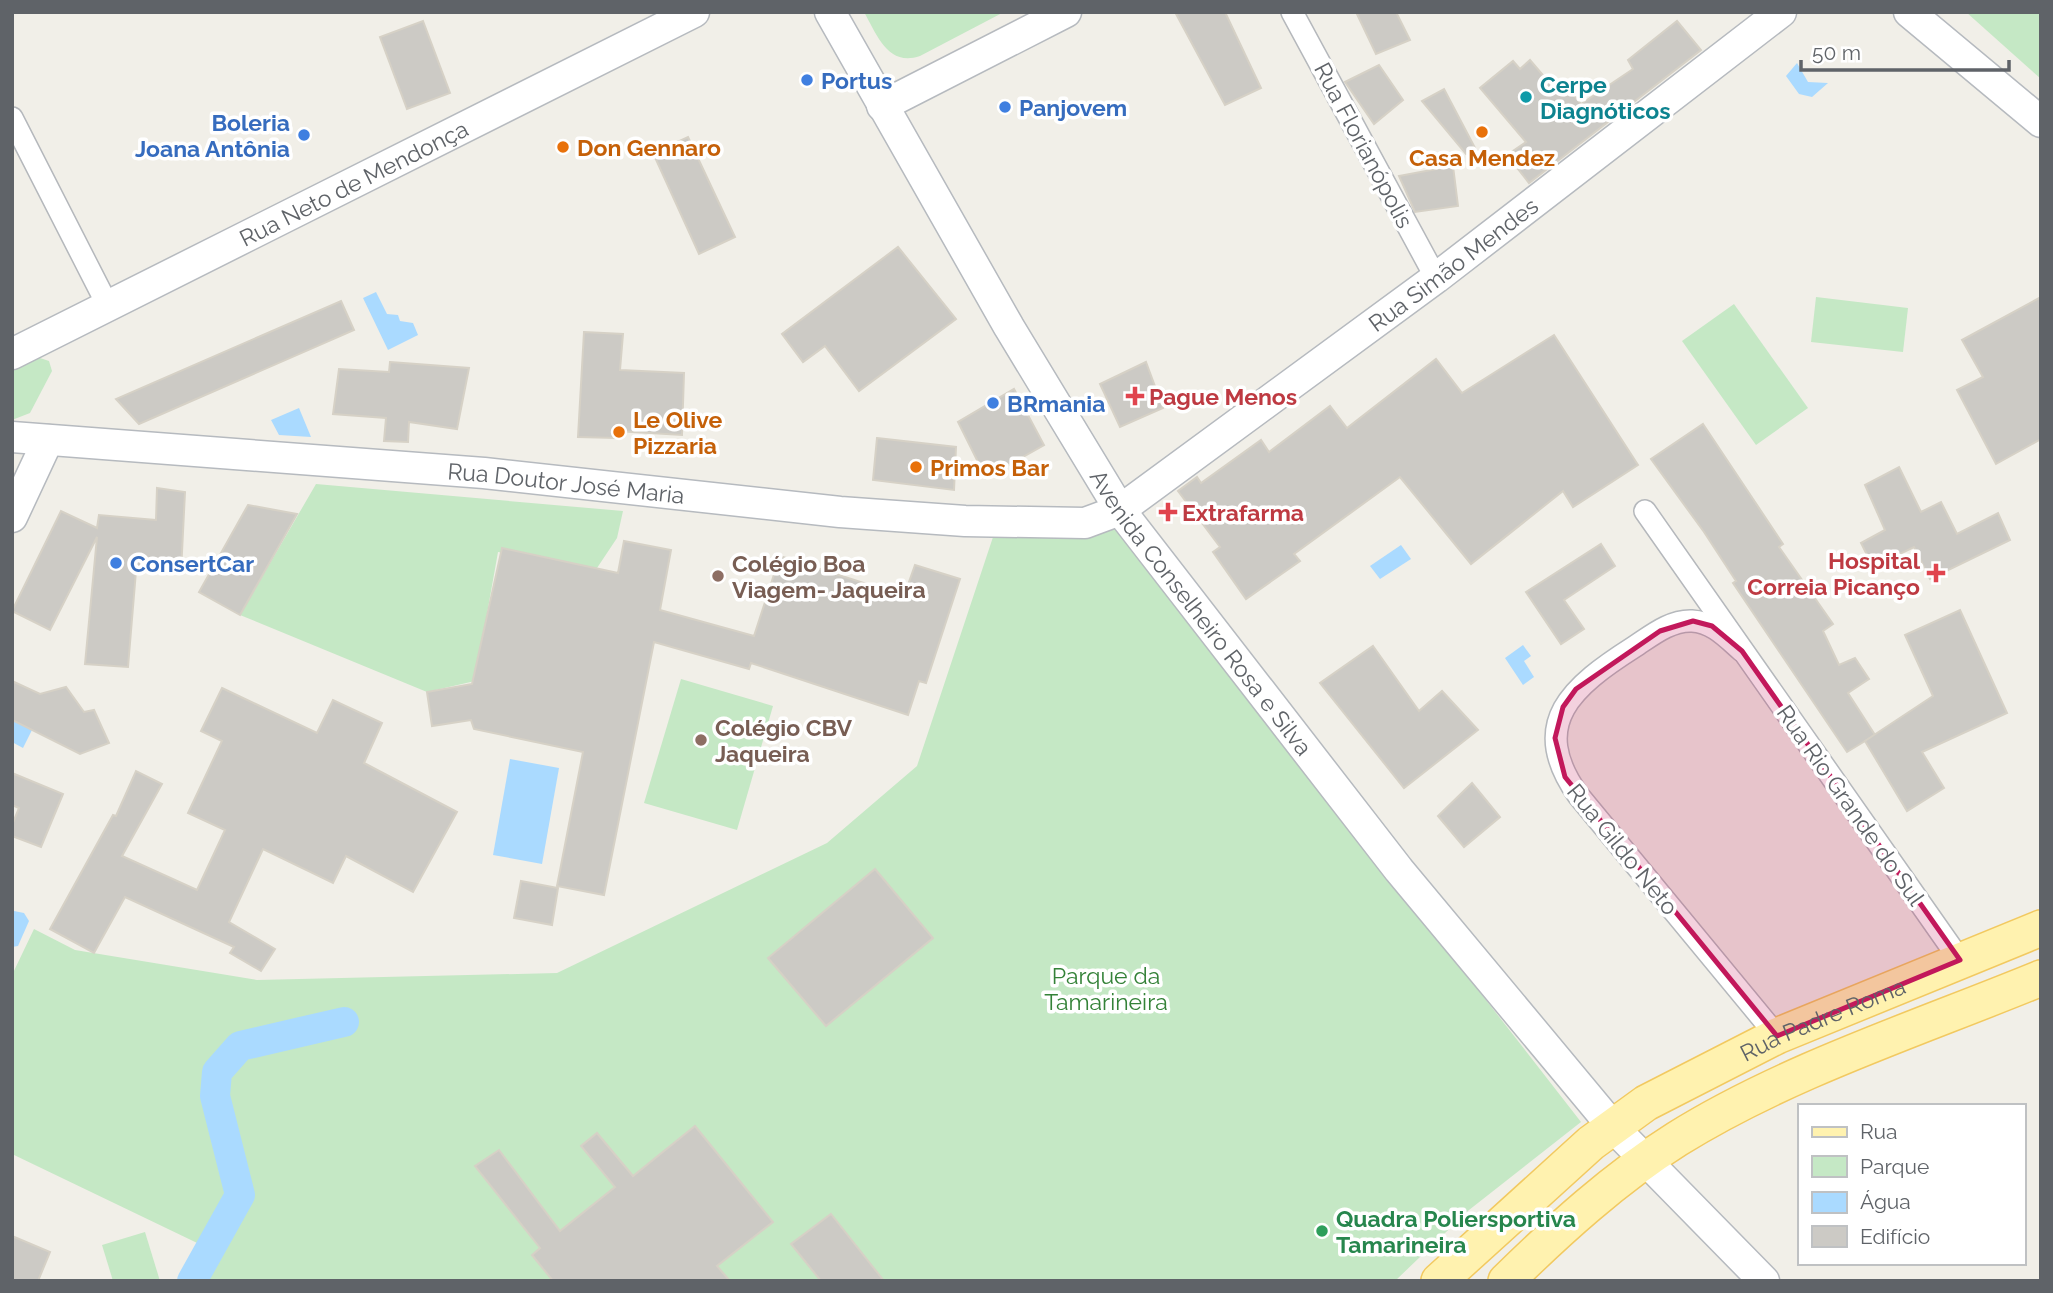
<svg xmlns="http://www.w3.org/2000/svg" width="2053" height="1293" font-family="Raleway,sans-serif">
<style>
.green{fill:#c5e8c5}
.water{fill:#aadaff}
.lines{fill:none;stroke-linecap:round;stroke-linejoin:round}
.canal{stroke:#aadaff;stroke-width:30}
.building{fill:#cccac5;stroke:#d6d1c6;stroke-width:2}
.street-casing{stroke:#b5b8bc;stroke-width:24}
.secondary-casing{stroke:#b6babf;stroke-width:33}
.primary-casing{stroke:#f2c960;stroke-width:38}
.street{stroke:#fff;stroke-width:21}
.secondary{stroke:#fff;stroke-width:30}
.primary{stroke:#fff2af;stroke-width:35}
.marked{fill:#c2185b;fill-opacity:0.2;stroke:#c2185b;stroke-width:5;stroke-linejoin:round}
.shop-dot{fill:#3f7fe0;stroke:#fff;stroke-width:2.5}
.culture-dot{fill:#0f9aa8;stroke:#fff;stroke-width:2.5}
.food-dot{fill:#e8710a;stroke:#fff;stroke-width:2.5}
.health-dot{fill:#e0444e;stroke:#fff;stroke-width:2.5}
.education-dot{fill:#8d6e63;stroke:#fff;stroke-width:2.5}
.leisure-dot{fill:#2e9e5b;stroke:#fff;stroke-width:2.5}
.labels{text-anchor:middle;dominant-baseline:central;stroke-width:7;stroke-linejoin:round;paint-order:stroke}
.shop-label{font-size:23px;font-weight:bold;fill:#366cbe;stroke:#fff;text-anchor:start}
.culture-label{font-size:23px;font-weight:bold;fill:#0d838f;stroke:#fff;text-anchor:start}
.street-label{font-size:23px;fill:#5f6368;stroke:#fff}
.food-label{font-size:23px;font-weight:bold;fill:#c56008;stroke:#fff;text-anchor:start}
.health-label{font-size:23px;font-weight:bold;fill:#be3a42;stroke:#fff;text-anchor:start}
.education-label{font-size:23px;font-weight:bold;fill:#785e54;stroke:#fff;text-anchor:start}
.park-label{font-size:23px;fill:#348238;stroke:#fff}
.leisure-label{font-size:23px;font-weight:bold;fill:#27864d;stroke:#fff;text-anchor:start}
</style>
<rect width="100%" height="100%" fill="#f1efe8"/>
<g class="green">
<path d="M864 12H1004L920 56C888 67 877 35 864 12Z"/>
<polygon points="1966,12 2041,12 2041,79"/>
<polygon points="1816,297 1908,308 1903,352 1811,342"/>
<polygon points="1734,304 1808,408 1756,445 1682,341"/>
<polygon points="37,357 49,361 52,371 30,413 12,420 12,369"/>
<polygon points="316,484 623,511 617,538 595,571 498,552 475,681 427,692 240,615"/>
<polygon points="1120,530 1581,1122 1469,1210 1395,1281 205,1281 218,1253 12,1154 12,975 34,929 75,950 257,980 557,973 827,843 917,766 995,531"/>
<polygon points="681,679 773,706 737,830 644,803"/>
<polygon points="145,1232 160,1281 113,1281 102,1245"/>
</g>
<g class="water">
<polygon points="1797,63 1808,82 1828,83 1812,97 1799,94 1786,76"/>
<polygon points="376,292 387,314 398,315 400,321 413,323 418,335 388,350 363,298"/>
<polygon points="299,408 311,437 279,435 271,420"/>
<polygon points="1401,545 1411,559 1380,579 1370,566"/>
<polygon points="1523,645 1531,656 1524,661 1534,677 1523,685 1505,658"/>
<polygon points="12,720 32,730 23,748 12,742"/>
<polygon points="510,759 559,768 542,864 493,855"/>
<polygon points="14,911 24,913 29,921 18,946 12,947"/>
</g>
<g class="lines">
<polyline class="canal" points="192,1281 240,1195 215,1096 217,1072 240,1046 344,1022"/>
</g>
<g class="building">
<polygon points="1175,12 1225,12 1261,88 1225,105"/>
<polygon points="1356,12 1396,12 1410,40 1376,54"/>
<polygon points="423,21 450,93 407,109 380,37"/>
<polygon points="1677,21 1701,50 1529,183 1507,155 1526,142 1480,88 1513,61 1520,69 1530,60 1553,87 1561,80 1581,104 1633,69 1628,60"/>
<polygon points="1379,65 1403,100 1374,124 1345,82"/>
<polygon points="1444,89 1475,148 1466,154 1422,101"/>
<polygon points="688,137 735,237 699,254 653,153"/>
<polygon points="1453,166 1458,206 1415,212 1399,176"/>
<polygon points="898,247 956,319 859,391 825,346 803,362 782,334"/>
<polygon points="2041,297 2041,439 1996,464 1957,390 1983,377 1962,340"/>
<polygon points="341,301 354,330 139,424 116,399"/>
<polygon points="584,332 623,334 620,370 684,373 682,435 616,431 616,438 578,437"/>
<polygon points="1554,335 1638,465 1573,507 1563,491 1471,564 1400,477 1294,554 1300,561 1246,599 1213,552 1220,547 1178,491 1197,477 1201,483 1261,440 1269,452 1330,406 1347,428 1436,359 1462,393"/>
<polygon points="390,362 469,368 457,429 409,422 408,442 384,441 386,418 333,414 339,369 389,372"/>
<polygon points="1146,362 1163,408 1120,427 1100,384"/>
<polygon points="1014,389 1044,445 986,478 958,422"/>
<polygon points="1703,424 1783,544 1779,547 1833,624 1823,631 1839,665 1855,658 1869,679 1848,693 1875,735 1847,752 1733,583 1736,581 1704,532 1651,459"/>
<polygon points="877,438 956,447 954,490 873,480"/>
<polygon points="1899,467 1921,512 1941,502 1957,534 1998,513 2010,540 1930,579 1914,547 1873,567 1861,543 1885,530 1865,485"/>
<polygon points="157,488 185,492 181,572 136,571 128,667 85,664 97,537 50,630 12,611 61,511 97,528 99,515 156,520"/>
<polygon points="248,505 297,514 240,615 199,592"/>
<polygon points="624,541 671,550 660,610 754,636 780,556 904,596 915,565 960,579 926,683 919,681 908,715 751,663 749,669 654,642 604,895 557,886 583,752 474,729 471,720 432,726 427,692 472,684 502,548 618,573"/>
<polygon points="1601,544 1615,566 1564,600 1584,629 1561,644 1526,592"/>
<polygon points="1960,610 2007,713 1922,752 1944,788 1907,811 1865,741 1933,696 1905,635"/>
<polygon points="1373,646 1419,711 1442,691 1478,730 1404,788 1320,683"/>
<polygon points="12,681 40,694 66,687 84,712 94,710 109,743 80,754 12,720"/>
<polygon points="222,688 317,733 333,700 382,723 364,763 457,812 413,892 346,856 333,883 263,849 229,922 275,949 261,971 230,953 234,947 125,897 94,953 50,929 113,815 116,816 136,771 162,784 122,856 197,890 225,830 188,813 222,741 201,731"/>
<polygon points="12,773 63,794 41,847 12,836 12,825 19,808 12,805"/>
<polygon points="1472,783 1500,817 1464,847 1438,816"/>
<polygon points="875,869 933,938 826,1026 768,958"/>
<polygon points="521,881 558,888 552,925 514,918"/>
<polygon points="695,1126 773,1222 717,1266 730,1281 553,1281 532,1255 540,1248 475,1166 499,1150 560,1231 615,1187 581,1146 597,1133 633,1176"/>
<polygon points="831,1214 884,1281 821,1281 791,1244"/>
<polygon points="12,1236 50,1252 38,1281 12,1281"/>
</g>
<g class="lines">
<g class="street-casing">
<g id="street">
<polyline points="1292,12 1436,278"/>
<polyline points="12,118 109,308"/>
<polyline points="1645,511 1960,960"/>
<path d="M1742 651C1727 638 1713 622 1692 621 1670 620 1651 636 1634 647 1573 686 1527 723 1578 795L1777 1036"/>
</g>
</g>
<g class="secondary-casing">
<g id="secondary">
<path id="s1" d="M830 12 1009 327 1120 510 1399 870 1613 1127 1764 1281"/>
<polyline points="1909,12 2041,122"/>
<polyline points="882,106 1066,12"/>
<path id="s2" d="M12 354 694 12"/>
<path id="s3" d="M12 437 484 473 840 512 965 521 1085 523 1120 510 1436 278 1781 12"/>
<polyline points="12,517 48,440"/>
</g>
</g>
<g class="primary-casing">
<g id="primary">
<path id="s4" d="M1439 1281 1591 1143 1646 1103 1777 1036 2041 928"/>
<path d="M1506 1281C1558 1230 1615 1178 1677 1139 1786 1071 1922 1027 2041 978"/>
</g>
</g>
<use href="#street" class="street"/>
<use href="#secondary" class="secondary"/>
<use href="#primary" class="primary"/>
</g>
<path class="marked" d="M1693 621 1712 626 1742 651 1960 960 1777 1036 1565 777 1555 738 1563 707 1576 689 1660 631Z"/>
<g class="shop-dot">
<circle cx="807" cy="80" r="7"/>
<circle cx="1005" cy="107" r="7"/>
<circle cx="304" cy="135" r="7"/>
<circle cx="993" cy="403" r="7"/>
<circle cx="116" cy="563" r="7"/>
</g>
<circle class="culture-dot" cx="1526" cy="97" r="7"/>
<g class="food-dot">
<circle cx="1482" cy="132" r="7"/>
<circle cx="563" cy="147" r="7"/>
<circle cx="619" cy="432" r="7"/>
<circle cx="916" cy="467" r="7"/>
</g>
<g class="health-dot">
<path d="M1131.5 385.5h7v7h7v7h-7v7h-7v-7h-7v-7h7z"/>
<path d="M1164.5 501.5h7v7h7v7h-7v7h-7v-7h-7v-7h7z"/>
<path d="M1932.5 562.5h7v7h7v7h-7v7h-7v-7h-7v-7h7z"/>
</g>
<g class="education-dot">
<circle cx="718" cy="576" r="7"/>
<circle cx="701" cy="740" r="7"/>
</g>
<circle class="leisure-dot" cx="1322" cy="1231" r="7"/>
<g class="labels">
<g class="shop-label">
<text x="821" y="80">Portus</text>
<text x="1019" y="107">Panjovem</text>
<text x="290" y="122" text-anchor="end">Boleria<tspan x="290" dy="26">Joana Antônia</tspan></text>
<text x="1007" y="403">BRmania</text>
<text x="130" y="563">ConsertCar</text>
</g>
<g class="culture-label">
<text x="1540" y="84">Cerpe<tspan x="1540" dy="26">Diagnóticos</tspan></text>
</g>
<g class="street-label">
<text transform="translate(1364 145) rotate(62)">Rua Florianópolis</text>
<text stroke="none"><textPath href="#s2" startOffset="382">Rua Neto de Mendonça</textPath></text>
<text stroke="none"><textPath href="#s3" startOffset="1528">Rua Simão Mendes</textPath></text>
<text stroke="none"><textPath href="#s3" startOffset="556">Rua Doutor José Maria</textPath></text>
<text stroke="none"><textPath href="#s1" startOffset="707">Avenida Conselheiro Rosa e Silva</textPath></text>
<text transform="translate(1851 805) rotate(55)">Rua Rio Grande do Sul</text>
<text transform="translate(1623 849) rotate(51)">Rua Gildo Neto</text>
<text stroke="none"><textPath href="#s4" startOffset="469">Rua Padre Roma</textPath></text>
</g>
<g class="food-label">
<text x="577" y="147">Don Gennaro</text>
<text x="1482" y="157" text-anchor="middle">Casa Mendez</text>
<text x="633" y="419">Le Olive<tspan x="633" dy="26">Pizzaria</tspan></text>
<text x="930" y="467">Primos Bar</text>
</g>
<g class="health-label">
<text x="1149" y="396">Pague Menos</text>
<text x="1182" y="512">Extrafarma</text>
<text x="1920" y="560" text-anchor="end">Hospital<tspan x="1920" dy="26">Correia Picanço</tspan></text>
</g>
<g class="education-label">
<text x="732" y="563">Colégio Boa<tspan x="732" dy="26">Viagem- Jaqueira</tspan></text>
<text x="715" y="727">Colégio CBV<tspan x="715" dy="26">Jaqueira</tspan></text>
</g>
<g class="park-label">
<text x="1106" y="975">Parque da<tspan x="1106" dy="26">Tamarineira</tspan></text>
</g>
<g class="leisure-label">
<text x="1336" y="1218">Quadra Poliersportiva<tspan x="1336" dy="26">Tamarineira</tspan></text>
</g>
</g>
<rect width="2053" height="1293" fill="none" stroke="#5f6368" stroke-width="28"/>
<rect x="1798" y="1104" width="228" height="161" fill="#ffffff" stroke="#bfc1c3" stroke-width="2"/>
<rect x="1812" y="1127" width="35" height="10" fill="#fff2af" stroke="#bfc1c3" stroke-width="2"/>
<text x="1860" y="1139" font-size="21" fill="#5f6368">Rua</text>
<rect x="1812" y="1156" width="35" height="21" fill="#c5e8c5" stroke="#bfc1c3" stroke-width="2"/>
<text x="1860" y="1174" font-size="21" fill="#5f6368">Parque</text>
<rect x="1812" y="1192" width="35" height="21" fill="#aadaff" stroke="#bfc1c3" stroke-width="2"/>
<text x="1860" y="1209" font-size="21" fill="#5f6368">Água</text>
<rect x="1812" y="1226" width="35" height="21" fill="#cccac5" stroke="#bfc1c3" stroke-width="2"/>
<text x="1860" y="1244" font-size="21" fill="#5f6368">Edifício</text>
<path d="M1801 60v10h208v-10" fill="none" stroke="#5f6368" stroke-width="3.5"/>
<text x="1812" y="60" font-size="21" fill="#5f6368" stroke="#ffffff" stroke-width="5" paint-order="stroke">50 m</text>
</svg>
